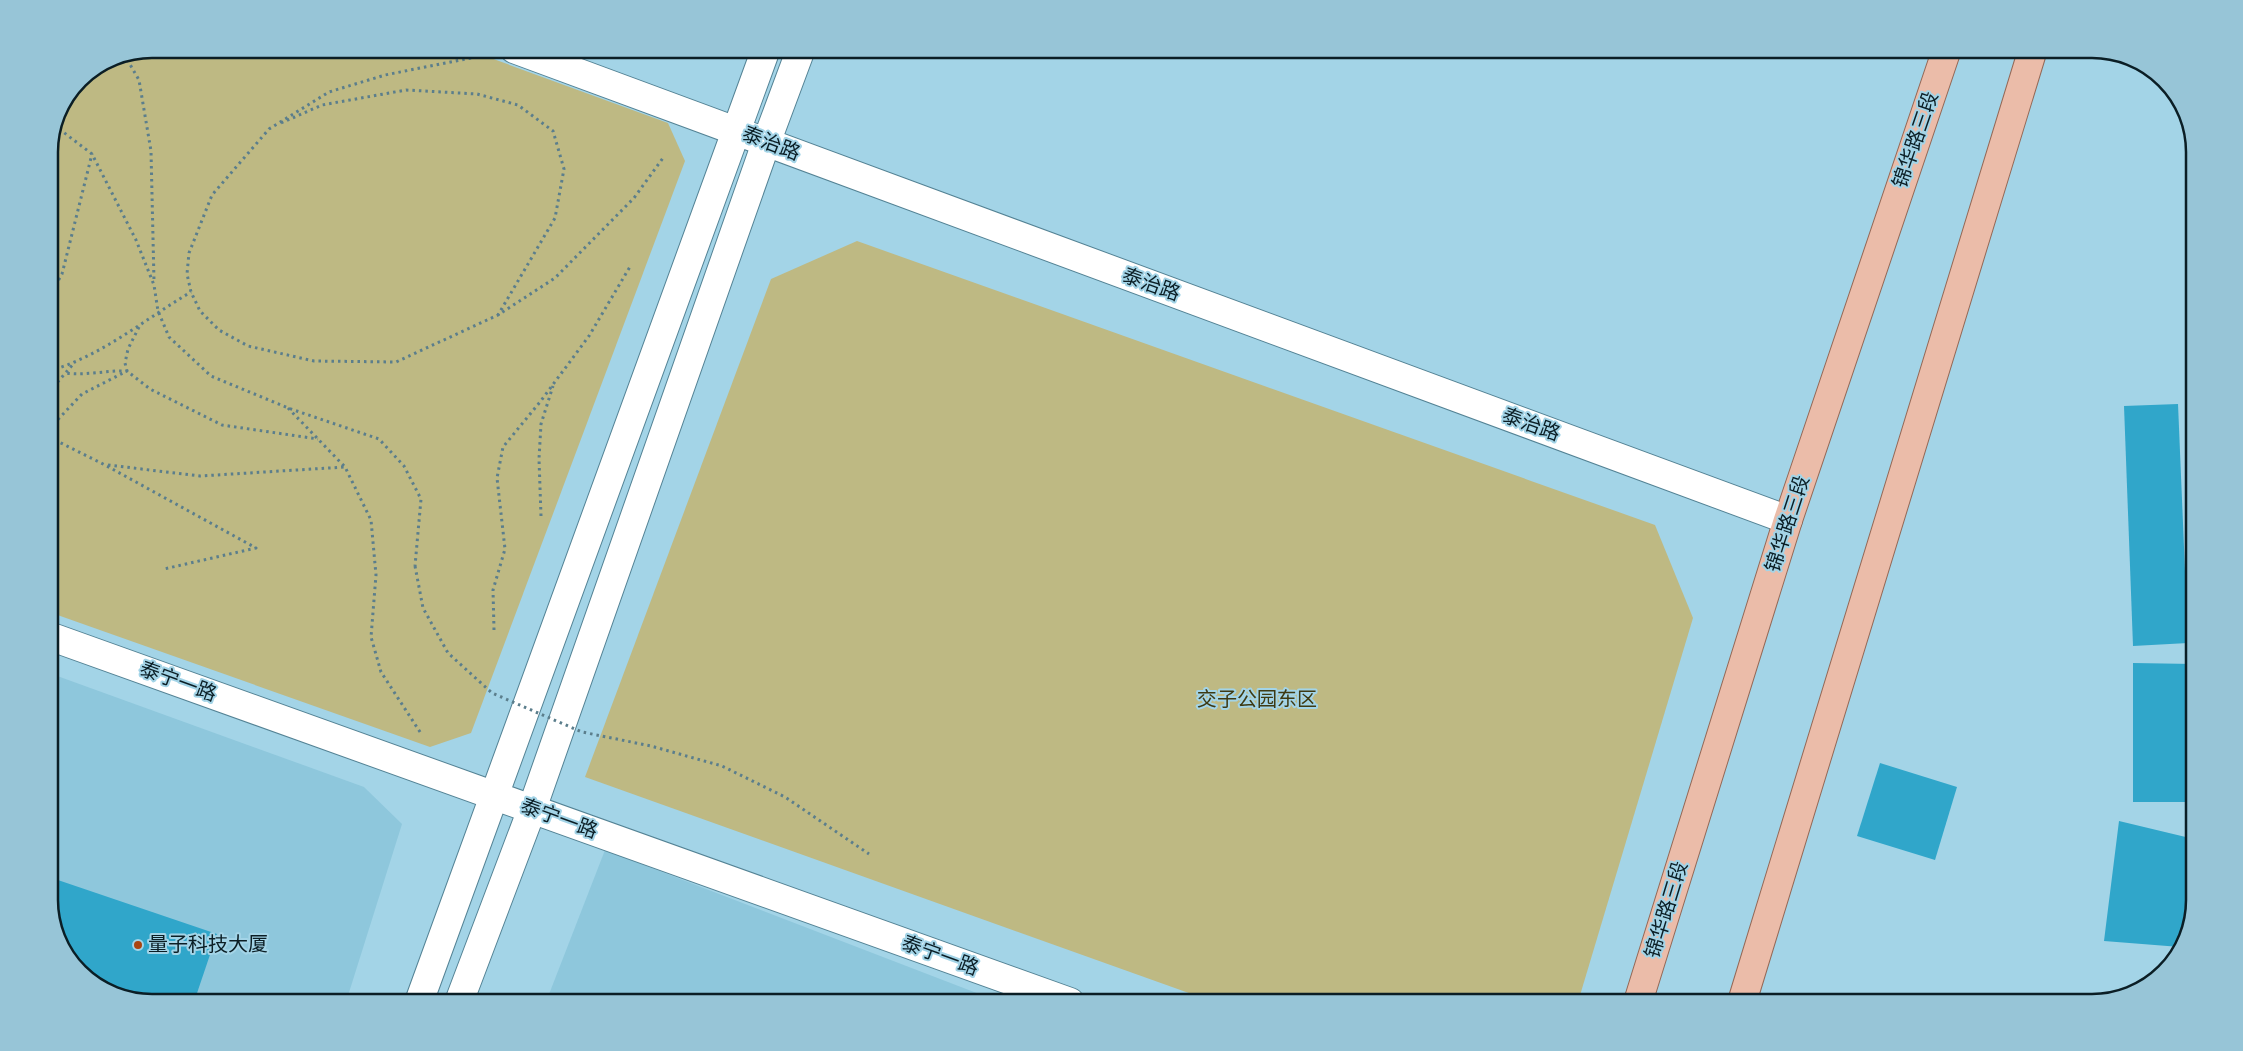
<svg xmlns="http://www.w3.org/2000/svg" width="2243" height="1051" font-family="'Alegreya Sans','Noto Sans SC',sans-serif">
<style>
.built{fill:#8ec7dc}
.green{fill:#beb983}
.building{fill:#30a6ca}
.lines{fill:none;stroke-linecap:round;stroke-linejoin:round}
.minor-casing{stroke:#548395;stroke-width:30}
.tertiary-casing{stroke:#548395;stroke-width:30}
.primary-casing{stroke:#946856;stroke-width:30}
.path{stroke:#5b7e8c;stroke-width:3;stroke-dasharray:2.5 4;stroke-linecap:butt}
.minor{stroke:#fff;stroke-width:28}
.tertiary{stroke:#fff;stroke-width:28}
.primary{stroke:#ebbca9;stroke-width:28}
.path-bridge{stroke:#5b7e8c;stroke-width:3;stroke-dasharray:2.5 4;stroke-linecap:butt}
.poi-dot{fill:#a94510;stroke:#a3d4e7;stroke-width:2}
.labels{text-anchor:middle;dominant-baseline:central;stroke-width:4;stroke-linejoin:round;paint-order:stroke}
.street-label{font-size:20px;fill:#0b1e25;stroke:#a3d4e7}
.park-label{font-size:20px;fill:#3e3a13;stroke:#a3d4e7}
.poi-label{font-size:20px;fill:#0b1e25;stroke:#a3d4e7;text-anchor:start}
.rim{fill:none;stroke:#0b1e25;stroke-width:2.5}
</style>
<rect width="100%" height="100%" fill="#a3d4e7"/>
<g class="built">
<polygon points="49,673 364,787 402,824 346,1002 151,1002 112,994 66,957 49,907"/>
<polygon points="605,850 1000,1002 546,1002"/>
</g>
<g class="green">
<polygon points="151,49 466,49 668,123 685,161 471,733 430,747 49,612 49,145 57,112 79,79 112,56"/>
<polygon points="857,241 1655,525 1693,618 1578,1002 1214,1002 585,777 771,279"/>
</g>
<g class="building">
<polygon points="2178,404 2188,643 2133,646 2124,406"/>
<polygon points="2133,663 2194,664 2194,802 2133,802"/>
<polygon points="1880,763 1957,787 1935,860 1857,836"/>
<polygon points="2119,821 2194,839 2194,893 2192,893 2192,912 2186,939 2180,947 2104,941"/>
<polygon points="49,877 217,934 194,1002 151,1002 112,994 66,957 49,907"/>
</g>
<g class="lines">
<g class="minor-casing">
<g id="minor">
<polyline points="514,49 1788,520"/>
<polyline points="49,636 1070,1002"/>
</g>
</g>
<g class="tertiary-casing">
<g id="tertiary">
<polyline points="419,1002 766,49"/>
<polyline points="459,1002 532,809 766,143 801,49"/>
</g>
</g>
<g class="primary-casing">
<g id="primary">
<polyline points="1638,1002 1788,520 1947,49"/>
<polyline points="1742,1002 2033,49"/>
</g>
</g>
<g class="path">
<polyline points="124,54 139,80 151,151 154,281"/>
<polyline points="471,58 385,75 329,92 269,129 212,195 189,253 187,274 191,292 200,311 219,330 248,346 314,361 396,362 498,315 555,278 634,198 663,158"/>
<polyline points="281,123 322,105 406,90 477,94 518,105 553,131 564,169 555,218 498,315"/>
<polyline points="54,125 92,154 136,240 154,285 158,311 169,337 211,376 288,408 379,439 404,466 421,499 415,566"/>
<polyline points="49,262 51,275 49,281"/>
<polyline points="49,297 62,274 92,154"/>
<polyline points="139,327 128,349 125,363 127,371 150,389 222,425 318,439"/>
<path d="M49 371C102 356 145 319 191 292"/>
<polyline points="49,392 75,362"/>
<polyline points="288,408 345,467 371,520 376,575 371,637 381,672 422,735"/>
<path d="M49 429 82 394 127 371C106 370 86 376 65 373"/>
<polyline points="49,437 105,465 256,548 164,569"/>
<polyline points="108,465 200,476 345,467"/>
<polyline points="541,516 539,459 541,424 553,386"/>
<polyline points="494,630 493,590 505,549 497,478 503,447 540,402 589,336 631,265"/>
</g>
<use href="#minor" class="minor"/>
<use href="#tertiary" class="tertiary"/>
<use href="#primary" class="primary"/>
<polyline class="path-bridge" points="415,566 423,608 448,653 492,693 582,732 651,746 722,766 785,797 869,854"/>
</g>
<circle class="poi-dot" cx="138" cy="945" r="5"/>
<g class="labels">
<g class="street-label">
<text transform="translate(1916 140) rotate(-71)">锦华路三段</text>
<text transform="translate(771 144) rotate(21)">泰治路</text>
<text transform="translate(1151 285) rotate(20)">泰治路</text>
<text transform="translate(1531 425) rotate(20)">泰治路</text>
<text transform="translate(1788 524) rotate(-72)">锦华路三段</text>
<text transform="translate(178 682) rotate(20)">泰宁一路</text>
<text transform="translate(559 819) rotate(20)">泰宁一路</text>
<text transform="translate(1667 910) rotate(-73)">锦华路三段</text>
<text transform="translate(940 956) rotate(20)">泰宁一路</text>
</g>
<g class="park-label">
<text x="1257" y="700">交子公园东区</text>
</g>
<g class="poi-label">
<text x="148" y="945">量子科技大厦</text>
</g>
</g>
<path d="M0 0H2243V1051H0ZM152 58H2092A94 94 0 0 1 2186 152V900A94 94 0 0 1 2092 994H152A94 94 0 0 1 58 900V152A94 94 0 0 1 152 58Z" fill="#97c5d7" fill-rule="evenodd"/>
<path class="rim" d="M152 58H2092A94 94 0 0 1 2186 152V900A94 94 0 0 1 2092 994H152A94 94 0 0 1 58 900V152A94 94 0 0 1 152 58Z"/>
</svg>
